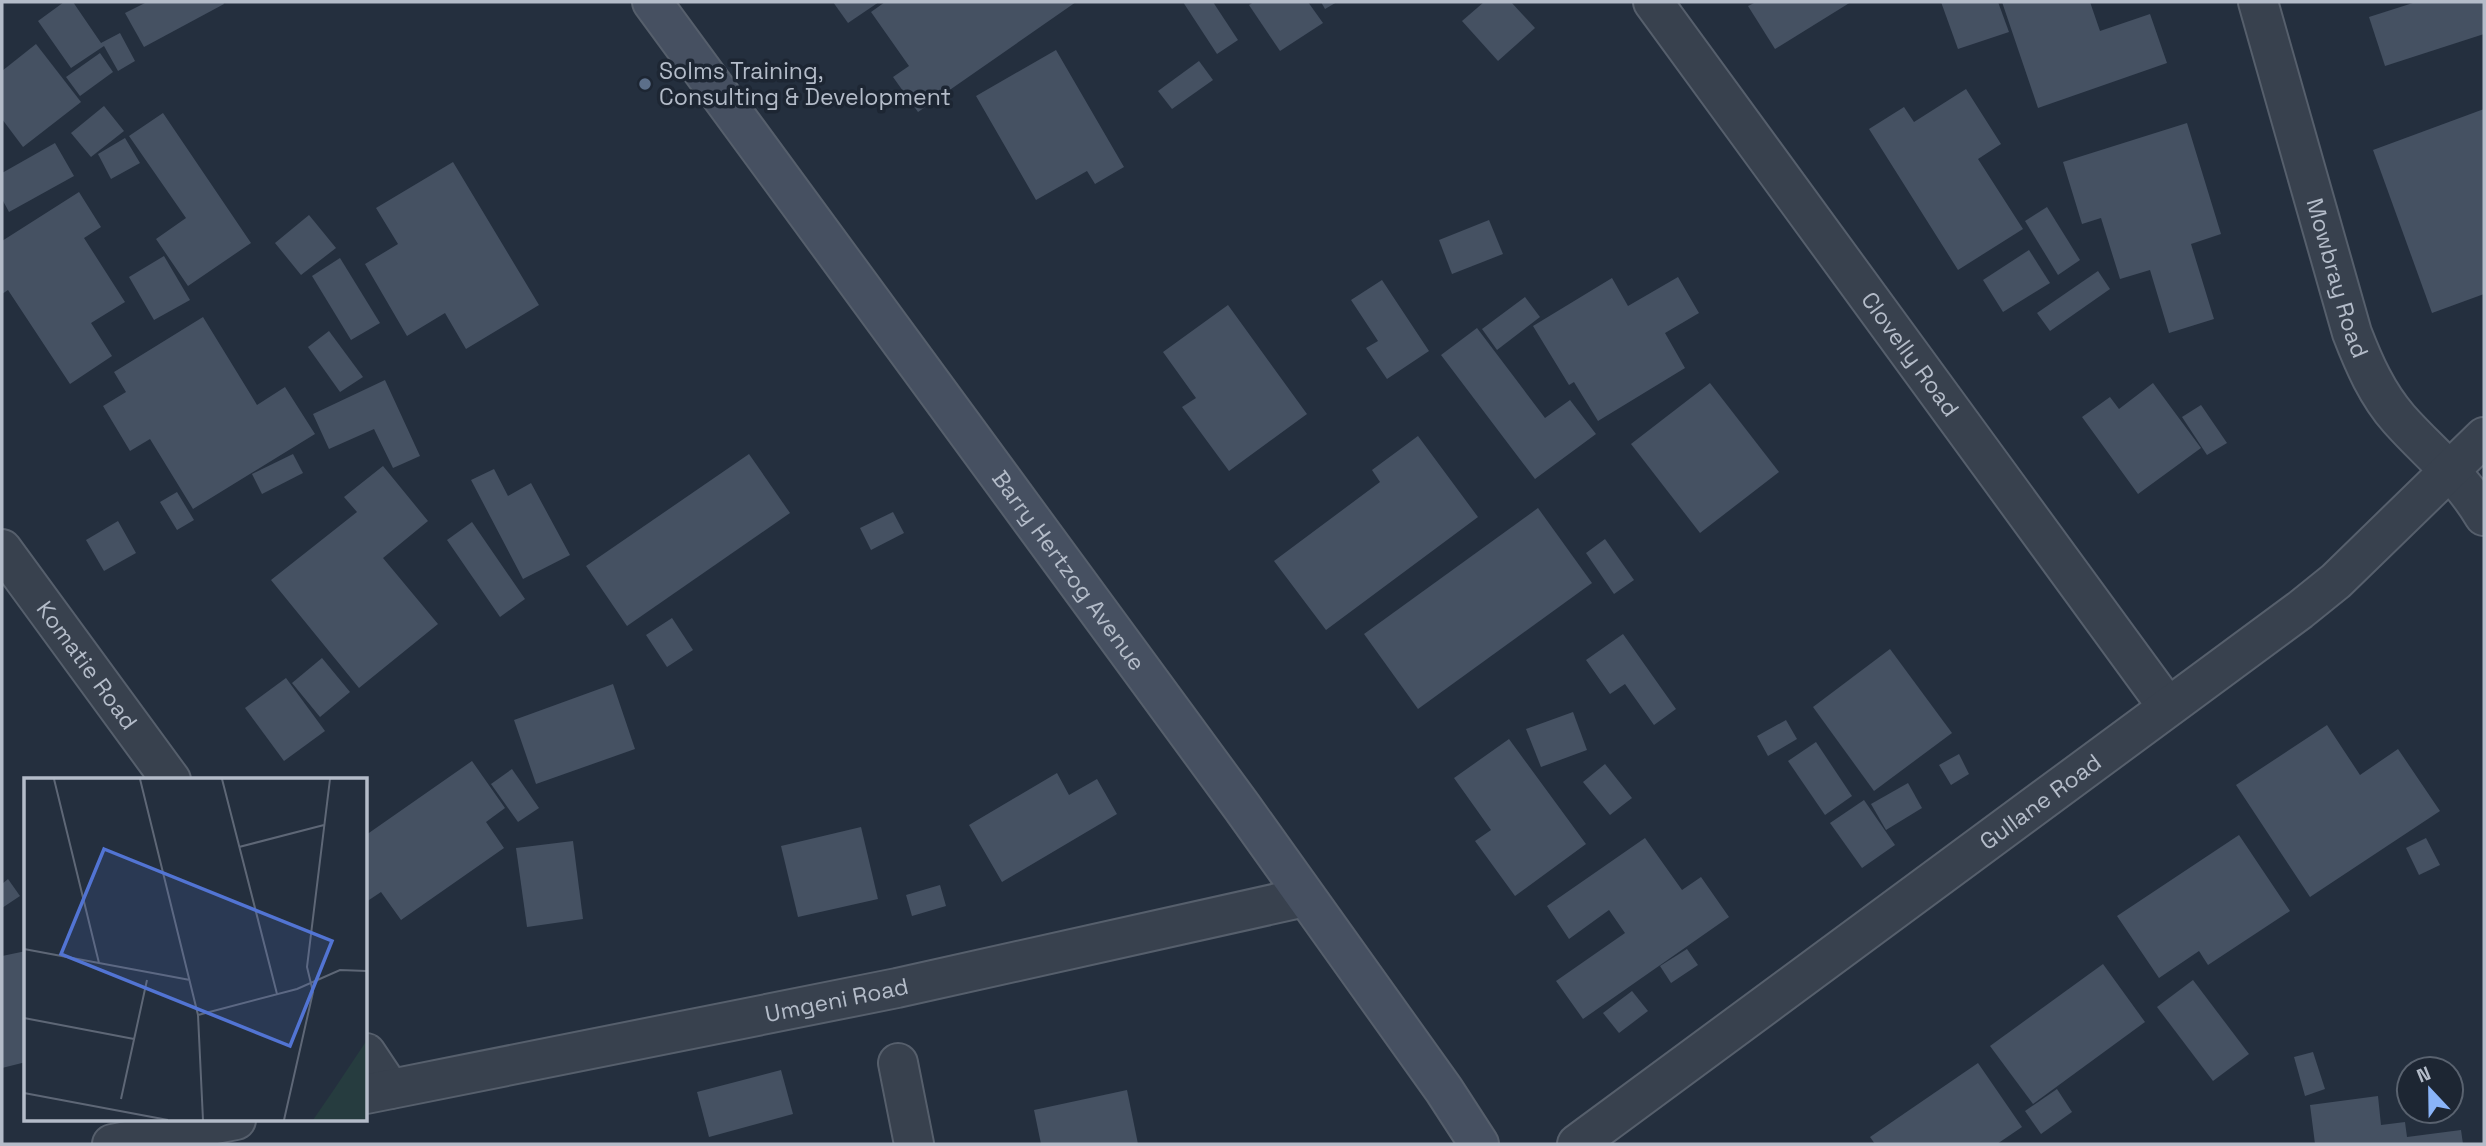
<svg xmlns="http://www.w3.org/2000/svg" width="2486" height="1146" font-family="'Space Grotesk',sans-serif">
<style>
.building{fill:#455162}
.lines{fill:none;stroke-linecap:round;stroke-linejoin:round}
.minor-casing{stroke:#565f6c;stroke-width:42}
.secondary-casing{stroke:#565f6c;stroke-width:42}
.minor{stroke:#38414e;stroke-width:38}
.secondary{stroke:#465061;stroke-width:38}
.service-dot{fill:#5c6f8a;stroke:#1d2633;stroke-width:2.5}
.labels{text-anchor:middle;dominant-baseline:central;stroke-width:7;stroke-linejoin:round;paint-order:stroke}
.poi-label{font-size:23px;fill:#b4bcc9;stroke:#1d2633;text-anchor:start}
.street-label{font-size:23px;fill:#b4bcc9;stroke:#1d2633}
.inset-road{fill:none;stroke:#5e6776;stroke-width:2}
.view{fill:#5274d3;fill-opacity:0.15;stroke:#5274d3;stroke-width:3.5}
.inset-edge{fill:none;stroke:#b4bcc9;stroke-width:3.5}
</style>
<rect width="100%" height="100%" fill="#242f3e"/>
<g class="building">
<polygon points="64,2 73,2 101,43 120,33 135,61 118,71 104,46 71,68 38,21"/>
<polygon points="147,2 223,2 224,4 144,47 125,13"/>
<polygon points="833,2 879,2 848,23"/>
<polygon points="885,2 1076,2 918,112 893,77 909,66 871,12"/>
<polygon points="1183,2 1213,2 1238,40 1217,54"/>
<polygon points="1254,2 1308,2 1323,23 1280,51 1249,5"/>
<polygon points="1321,2 1337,2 1325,9"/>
<polygon points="1484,2 1511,2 1535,28 1498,61 1462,21"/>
<polygon points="1756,2 1851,2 1775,49 1748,6"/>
<polygon points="1941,2 1998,2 2009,32 1958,49"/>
<polygon points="2002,2 2090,2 2100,31 2150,14 2167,63 2038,108"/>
<polygon points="2416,2 2484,2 2484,34 2385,66 2369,17"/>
<polygon points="36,44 81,102 23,147 2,119 2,71"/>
<polygon points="1056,50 1124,167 1095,184 1087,171 1036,200 976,96"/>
<polygon points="100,53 113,72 80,96 66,77"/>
<polygon points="1199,61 1213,80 1172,109 1158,91"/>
<polygon points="1966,89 2001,144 1978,159 2023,229 1958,270 1869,129 1904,107 1914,122"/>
<polygon points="104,106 124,131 91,157 71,133"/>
<polygon points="2484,109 2484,294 2432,313 2373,150"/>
<polygon points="163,113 251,243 188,286 156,239 186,218 129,136"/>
<polygon points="2187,123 2221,234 2191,244 2214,319 2169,333 2150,270 2120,279 2101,218 2082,224 2063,162"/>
<polygon points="125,138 140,163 111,179 98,154"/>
<polygon points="55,143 74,176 9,212 2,199 2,173"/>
<polygon points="453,162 539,305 466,349 445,313 407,336 365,264 398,244 376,208"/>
<polygon points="79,192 101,227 84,238 125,302 91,323 112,356 70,384 8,290 2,294 2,241"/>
<polygon points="2047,207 2080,260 2058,275 2025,221"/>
<polygon points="309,215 336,248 301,275 275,243"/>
<polygon points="1489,220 1503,254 1452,274 1439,240"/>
<polygon points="2029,250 2050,283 2003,312 1983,280"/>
<polygon points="164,256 190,300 154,320 129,277"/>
<polygon points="340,258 380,323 351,340 312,276"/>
<polygon points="2098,271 2110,289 2050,331 2037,313"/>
<polygon points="1678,277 1699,313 1665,333 1685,368 1598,421 1574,382 1569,385 1533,326 1612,278 1628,306"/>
<polygon points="1382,280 1429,351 1387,379 1366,348 1378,341 1351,300"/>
<polygon points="1525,297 1540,317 1497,350 1482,329"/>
<polygon points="1228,305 1307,414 1229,471 1182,407 1196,398 1163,352"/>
<polygon points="203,317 257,405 285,387 315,434 193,509 150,439 130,451 103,406 126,392 114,372"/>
<polygon points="1477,328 1545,418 1570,400 1596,434 1535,479 1441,355"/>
<polygon points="329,331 363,377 340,392 308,347"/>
<polygon points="385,380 420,456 393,468 374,429 329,449 313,414"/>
<polygon points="1710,383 1779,472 1700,533 1631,444"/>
<polygon points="2153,383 2201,448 2138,494 2082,417 2110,397 2119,409"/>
<polygon points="2201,405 2227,443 2207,455 2182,417"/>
<polygon points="1418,436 1478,517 1326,630 1274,561 1380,482 1372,470"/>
<polygon points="293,454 303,473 262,494 252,474"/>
<polygon points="749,454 790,513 627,626 586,566"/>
<polygon points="383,466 428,521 383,558 438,624 359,688 271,580 357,512 344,497"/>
<polygon points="494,469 508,496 531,483 570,555 523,579 471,480"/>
<polygon points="177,492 194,520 177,530 160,502"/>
<polygon points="1538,508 1592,583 1418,709 1364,634"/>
<polygon points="893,512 904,533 871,550 860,528"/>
<polygon points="118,521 136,553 104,571 86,540"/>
<polygon points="472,522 525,599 500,617 447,540"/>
<polygon points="1605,539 1634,580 1614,594 1586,553"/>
<polygon points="672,618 693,650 667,667 646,635"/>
<polygon points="1623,634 1676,709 1654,725 1625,684 1610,694 1586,660"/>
<polygon points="1890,649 1952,733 1874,791 1813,707"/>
<polygon points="322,658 350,692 320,717 292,683"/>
<polygon points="286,678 325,731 284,761 245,708"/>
<polygon points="613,684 635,749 536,784 514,720"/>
<polygon points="1573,712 1587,750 1541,767 1526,729"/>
<polygon points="1786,720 1797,739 1768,756 1757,736"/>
<polygon points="2327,725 2360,775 2398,749 2440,811 2310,897 2236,785"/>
<polygon points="1509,739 1586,844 1515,896 1475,841 1491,830 1454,778"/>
<polygon points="1816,742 1852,796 1825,815 1788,761"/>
<polygon points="1959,754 1969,774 1951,785 1939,765"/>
<polygon points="472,761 505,808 486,822 504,848 401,920 381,892 366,902 366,835"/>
<polygon points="1605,764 1632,798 1610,815 1583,782"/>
<polygon points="512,769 539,808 518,822 491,784"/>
<polygon points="1057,773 1069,795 1097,779 1117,814 1002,882 969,825"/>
<polygon points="1908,783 1922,808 1886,830 1871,804"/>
<polygon points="1864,800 1895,845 1862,868 1830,823"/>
<polygon points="861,827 878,899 798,917 781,846"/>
<polygon points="2239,835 2290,911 2208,965 2199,951 2159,978 2117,916"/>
<polygon points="1645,838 1682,890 1701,877 1729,917 1583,1019 1556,981 1625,933 1609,910 1569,939 1547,906"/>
<polygon points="2426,838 2440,865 2419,875 2406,848"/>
<polygon points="573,841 583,919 527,927 516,848"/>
<polygon points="8,879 20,896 2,908 2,884"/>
<polygon points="940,885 946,906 912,916 906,895"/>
<polygon points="1687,949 1698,965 1671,983 1660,966"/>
<polygon points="26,951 26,1062 2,1068 2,956"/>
<polygon points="2103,964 2145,1022 2033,1104 1990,1046"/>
<polygon points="2193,980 2249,1054 2213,1081 2157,1007"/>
<polygon points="1632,991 1648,1011 1619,1033 1603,1013"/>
<polygon points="2313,1052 2325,1089 2305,1096 2294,1057"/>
<polygon points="1978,1063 2022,1127 1997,1144 1875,1144 1870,1137"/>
<polygon points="781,1070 793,1114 709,1137 697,1092"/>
<polygon points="2057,1089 2072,1112 2041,1134 2025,1111"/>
<polygon points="1127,1090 1138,1144 1041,1144 1034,1110"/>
<polygon points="2378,1096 2381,1125 2405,1122 2407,1137 2461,1130 2463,1144 2315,1144 2310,1105"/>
</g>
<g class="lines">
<g class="minor-casing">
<g id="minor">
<path id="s1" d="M1653 2 2167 706"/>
<path id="s2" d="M2258 2 2352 333C2364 364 2377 394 2399 419 2429 453 2460 475 2484 516"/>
<path id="s3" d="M2 549 171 780"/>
<polyline points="366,1053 390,1089"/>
<polyline points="898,1063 914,1144"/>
<path id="s4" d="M366 1094 897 988 1305 897"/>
<polyline points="112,1144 236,1120"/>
<path id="s5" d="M1577 1144 2300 610 2336 581 2484 437"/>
</g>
</g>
<g class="secondary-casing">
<g id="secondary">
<path id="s6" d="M652 2 1242 807 1444 1090 1479 1144"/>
</g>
</g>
<use href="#minor" class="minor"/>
<use href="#secondary" class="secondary"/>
</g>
<circle class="service-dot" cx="645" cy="84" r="7"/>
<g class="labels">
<g class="poi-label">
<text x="659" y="71">Solms Training,<tspan x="659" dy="26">Consulting &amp; Development</tspan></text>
</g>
<g class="street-label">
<text stroke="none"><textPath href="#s2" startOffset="287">Mowbray Road</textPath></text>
<text stroke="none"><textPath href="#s1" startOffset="436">Clovelly Road</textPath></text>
<text stroke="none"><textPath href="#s6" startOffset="705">Barry Hertzog Avenue</textPath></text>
<text stroke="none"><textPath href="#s3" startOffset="144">Komatie Road</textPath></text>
<text stroke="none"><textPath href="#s5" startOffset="576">Gullane Road</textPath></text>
<text stroke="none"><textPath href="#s4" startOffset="480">Umgeni Road</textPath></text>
</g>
</g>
<g transform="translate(24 778)">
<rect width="343" height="343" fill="#242f3e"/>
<path d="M343 262V342H289L311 310Z" fill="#263c3f"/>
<path class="inset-road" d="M30 1 75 185M116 1 174 237 179 342M198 1 253 216M215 69 300 47M0 171 166 202M174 237 273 211 316 192 343 193M0 240 110 261M0 315 144 342M97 321 123 202M260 342 289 214 283 189 306 1"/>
<path class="view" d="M80 71 308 163 266 268 37 176Z"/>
<rect width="343" height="343" class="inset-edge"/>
</g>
<rect width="2486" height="1146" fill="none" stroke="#b4bcc9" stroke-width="7"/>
<g transform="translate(2430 1090) rotate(338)"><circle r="33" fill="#1d2633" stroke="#59626f" stroke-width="2"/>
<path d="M0-5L12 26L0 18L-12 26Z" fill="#8ab4f8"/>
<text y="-10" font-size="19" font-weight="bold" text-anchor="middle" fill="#b4bcc9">N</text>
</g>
</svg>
